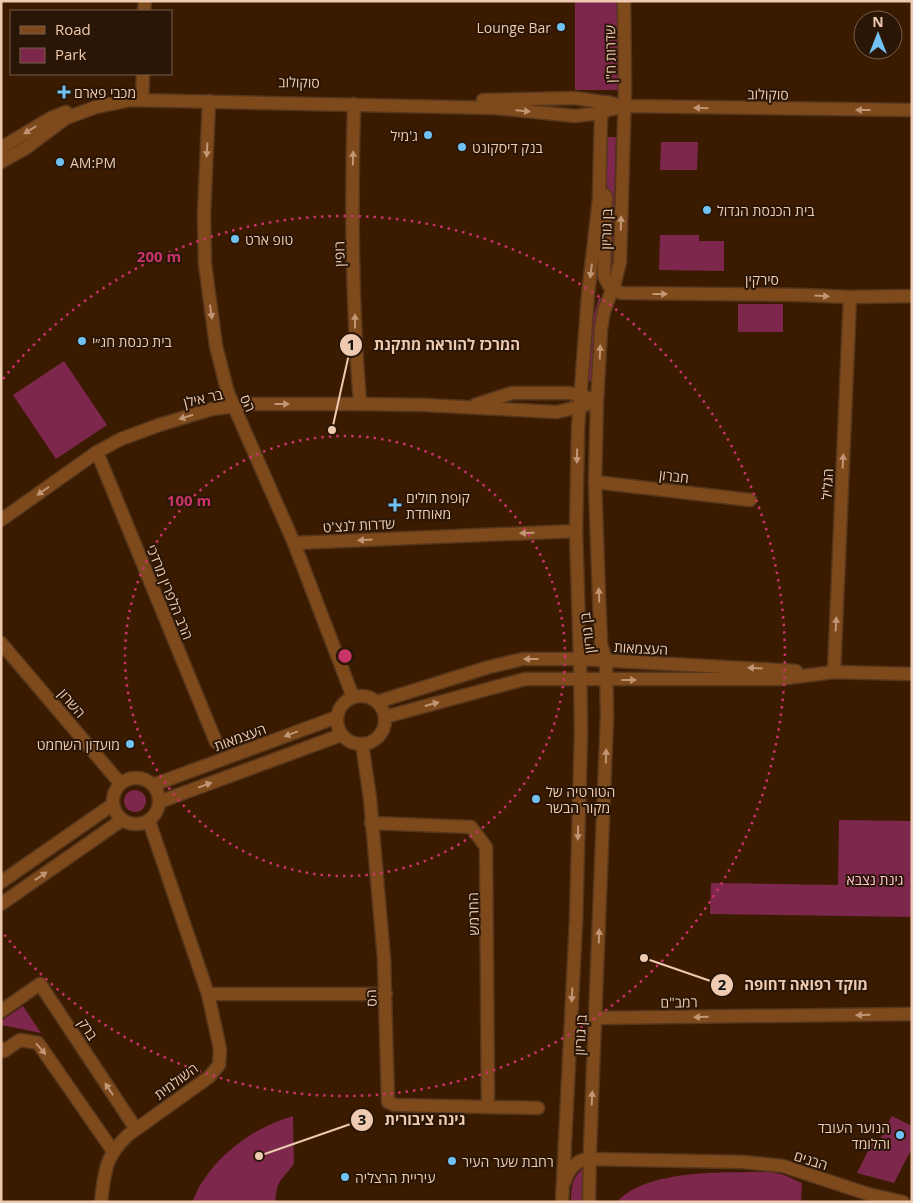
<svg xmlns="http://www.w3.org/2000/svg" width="913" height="1203" font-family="'Open Sans','Noto Sans Hebrew',sans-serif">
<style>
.green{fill:#7d274c}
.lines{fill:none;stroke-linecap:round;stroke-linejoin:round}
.minor-casing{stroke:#57371c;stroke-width:15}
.minor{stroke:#7e491b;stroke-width:12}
.oneway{fill:#c19674}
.ring{fill:none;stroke:#c83368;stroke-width:2.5;stroke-dasharray:2.5 5}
.poi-dot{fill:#70c2f4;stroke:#2a1606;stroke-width:2}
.labels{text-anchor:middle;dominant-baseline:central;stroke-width:4;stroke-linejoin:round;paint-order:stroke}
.poi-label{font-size:14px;fill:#edcab0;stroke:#2a1606;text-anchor:start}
.street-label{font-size:14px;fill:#edcab0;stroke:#2a1606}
.park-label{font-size:14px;fill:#fdc2d5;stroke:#2a1606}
.centre{fill:#c83368;stroke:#2a1606;stroke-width:2.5}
.ring-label{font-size:15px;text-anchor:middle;font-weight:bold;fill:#c83368;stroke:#2a1606;stroke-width:4;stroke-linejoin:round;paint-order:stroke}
.leader{fill:none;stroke:#edcab0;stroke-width:2}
.callout-dot{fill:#edcab0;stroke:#2a1606;stroke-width:2}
.mark-label{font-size:15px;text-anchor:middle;font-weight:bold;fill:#111}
.callout-label{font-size:15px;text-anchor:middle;font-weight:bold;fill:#edcab0;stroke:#2a1606;stroke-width:4;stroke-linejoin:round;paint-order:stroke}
</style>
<rect width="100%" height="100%" fill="#3b1b00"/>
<g class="green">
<polygon points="575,1 624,1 625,90 575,90"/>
<polygon points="605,137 616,137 612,275 608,275 610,195 605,182"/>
<polygon points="661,142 698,142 697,170 660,170"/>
<polygon points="660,235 699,235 699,241 724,241 724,271 659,270"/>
<polygon points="599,297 603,299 592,381 588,381 591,325"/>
<rect x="738" y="304" width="45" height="28"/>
<polygon points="64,361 107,425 56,459 13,395"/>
<circle cx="135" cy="801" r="11"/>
<polygon points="839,820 912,821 912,917 710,914 711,883 838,885"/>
<polygon points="23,1006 41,1033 1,1025 1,1021"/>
<path d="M293 1116 294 1164 280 1181 277 1188 275 1202H192C196 1195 198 1187 203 1181 223 1150 258 1126 293 1116Z"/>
<polygon points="892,1116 912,1126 912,1148 894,1183 857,1173 873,1141 878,1143"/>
<path d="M583 1168V1202H571C571 1187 572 1178 583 1168Z"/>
<path d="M771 1172 784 1175 802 1183 801 1202H617C648 1168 727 1173 771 1172Z"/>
</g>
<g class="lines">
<g class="minor-casing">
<g id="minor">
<polyline points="144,11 145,1"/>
<polyline points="142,100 143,74"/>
<polyline points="483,100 575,98 615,104"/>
<polyline points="209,101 204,214 205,264 216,346 228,393 294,543 353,697"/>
<path d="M354 104C351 204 352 305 360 404"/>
<polyline points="1,148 51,118 66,112"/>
<polyline points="1,162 26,148 66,118 96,107 131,100 495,108 575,116 592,114 625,106 912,110"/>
<polyline points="605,195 606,198 604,276 609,286 621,293 801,295 850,297 912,296"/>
<polyline points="475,405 512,393 569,393 587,397"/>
<polyline points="97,452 216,742"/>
<polyline points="595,482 750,500"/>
<polyline points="1,520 97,452 121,439 159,425 212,409 254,404 360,404 425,405 557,412 586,405"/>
<polyline points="294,543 576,531"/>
<polyline points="1,643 120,783"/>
<polyline points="834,672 850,297"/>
<circle cx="361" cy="720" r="24"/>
<polyline points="377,702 489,667 523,659 580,659 796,671"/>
<polyline points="385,717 525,679 779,679 834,672 912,674"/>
<polyline points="362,744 370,798 384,959 388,1102 395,1105 538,1108"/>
<circle cx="136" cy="801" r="23"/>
<polyline points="153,785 337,717"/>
<polyline points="159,802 341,735"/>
<polyline points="149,821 208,994"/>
<polyline points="371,823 471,827 486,847 488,1107"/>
<polyline points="1,882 112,805"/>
<polyline points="1,904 122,820"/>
<polyline points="1,1011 40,984 136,1129"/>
<polyline points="596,1018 912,1014"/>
<polyline points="1,1048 4,1051 20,1040 38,1043 113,1151"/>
<path d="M565 1181C569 1168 576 1160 589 1159L743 1162 783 1166 868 1194 903 1202"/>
<path d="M101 1202C105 1171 104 1158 128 1135L209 1077 219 1065 220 1049 208 994H386"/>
<polyline points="562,1202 576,921 581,733 580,659 576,531 578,428 588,295 599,199 601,117 608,102"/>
<polyline points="589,1202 590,1147 607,716 606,661 601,644 599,597 595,482 597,401 601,329 604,311 615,282 620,262 625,90 624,1"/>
</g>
</g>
<use href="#minor" class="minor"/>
</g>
<defs><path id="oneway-solid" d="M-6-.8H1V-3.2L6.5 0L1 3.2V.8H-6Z" transform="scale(1.25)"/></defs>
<g class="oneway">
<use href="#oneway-solid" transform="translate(701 108) rotate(-179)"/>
<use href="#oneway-solid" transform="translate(863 110) rotate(-180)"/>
<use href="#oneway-solid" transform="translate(523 111) rotate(5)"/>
<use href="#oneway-solid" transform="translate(30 130) rotate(148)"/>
<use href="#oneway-solid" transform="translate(207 150) rotate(93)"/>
<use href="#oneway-solid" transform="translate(353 158) rotate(-89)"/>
<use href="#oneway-solid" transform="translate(621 223) rotate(-88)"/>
<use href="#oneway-solid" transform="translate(591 271) rotate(97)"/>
<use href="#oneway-solid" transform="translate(660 294)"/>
<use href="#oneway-solid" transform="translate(822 296) rotate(3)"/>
<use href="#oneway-solid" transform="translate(211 312) rotate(82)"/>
<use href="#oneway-solid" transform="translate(355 321) rotate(-91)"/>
<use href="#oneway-solid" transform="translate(600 352) rotate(-88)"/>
<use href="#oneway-solid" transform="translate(282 404)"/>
<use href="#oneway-solid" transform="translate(186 417) rotate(163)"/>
<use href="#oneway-solid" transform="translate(577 456) rotate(91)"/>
<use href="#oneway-solid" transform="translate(843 461) rotate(-87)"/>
<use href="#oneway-solid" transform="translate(43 491) rotate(145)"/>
<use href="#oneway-solid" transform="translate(527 533) rotate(178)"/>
<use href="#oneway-solid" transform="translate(365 540) rotate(177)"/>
<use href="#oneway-solid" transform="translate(599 595) rotate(-92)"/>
<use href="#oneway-solid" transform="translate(836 624) rotate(-87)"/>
<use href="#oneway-solid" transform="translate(531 659) rotate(180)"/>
<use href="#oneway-solid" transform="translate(755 668) rotate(-176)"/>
<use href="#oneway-solid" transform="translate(629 680)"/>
<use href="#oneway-solid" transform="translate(432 704) rotate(-15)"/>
<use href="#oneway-solid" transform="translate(291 734) rotate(160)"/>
<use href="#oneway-solid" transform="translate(606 756) rotate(-89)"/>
<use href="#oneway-solid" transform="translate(205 785) rotate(-20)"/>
<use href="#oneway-solid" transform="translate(578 833) rotate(91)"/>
<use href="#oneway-solid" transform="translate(41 876) rotate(-34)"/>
<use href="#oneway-solid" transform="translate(599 936) rotate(-88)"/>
<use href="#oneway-solid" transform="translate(572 995) rotate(93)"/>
<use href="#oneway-solid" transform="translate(863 1015) rotate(179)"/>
<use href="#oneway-solid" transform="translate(701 1017) rotate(179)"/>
<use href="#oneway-solid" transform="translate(41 1049) rotate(49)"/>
<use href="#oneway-solid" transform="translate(109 1089) rotate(-123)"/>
<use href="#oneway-solid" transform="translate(592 1098) rotate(-87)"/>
</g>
<g class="ring">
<circle cx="345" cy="656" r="220"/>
<path d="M3 379A440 440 0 1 1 3 933"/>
</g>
<g class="poi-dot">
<circle cx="561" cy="27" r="5"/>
<path d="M61.5 84.5h5v5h5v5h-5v5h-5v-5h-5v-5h5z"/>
<circle cx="428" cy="135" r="5"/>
<circle cx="462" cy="147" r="5"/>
<circle cx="60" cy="162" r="5"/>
<circle cx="707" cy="210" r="5"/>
<circle cx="235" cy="239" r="5"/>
<circle cx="82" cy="341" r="5"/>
<path d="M392.5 497.5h5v5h5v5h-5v5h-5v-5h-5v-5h5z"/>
<circle cx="130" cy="744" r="5"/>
<circle cx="536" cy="799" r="5"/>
<circle cx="900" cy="1135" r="5"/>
<circle cx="452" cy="1161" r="5"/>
<circle cx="345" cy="1177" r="5"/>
</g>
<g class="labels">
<g class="poi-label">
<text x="551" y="27" text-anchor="end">Lounge Bar</text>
<text x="74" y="92">מכבי פארם</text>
<text x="418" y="135" text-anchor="end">ג'מיל</text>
<text x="472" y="147">בנק דיסקונט</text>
<text x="70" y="162">AM:PM</text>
<text x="717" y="210">בית הכנסת הגדול</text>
<text x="245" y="239">טופ ארט</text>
<text x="92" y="341">בית כנסת חג״י</text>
<text x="406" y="497">קופת חולים<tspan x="406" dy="16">מאוחדת</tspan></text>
<text x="120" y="744" text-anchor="end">מועדון השחמט</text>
<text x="546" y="791">הטורטיה של<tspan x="546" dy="16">מקור הבשר</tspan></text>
<text x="890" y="1127" text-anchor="end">הנוער העובד<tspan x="890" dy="16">והלומד</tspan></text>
<text x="462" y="1161">רחבת שער העיר</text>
<text x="355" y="1177">עיריית הרצליה</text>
</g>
<g class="street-label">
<text transform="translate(610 54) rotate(-91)">שדרות ח"ן</text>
<text transform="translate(299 82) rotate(1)">סוקולוב</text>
<text transform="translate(768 94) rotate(1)">סוקולוב</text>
<text transform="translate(606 229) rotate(-88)">בן גוריון</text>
<text transform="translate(339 254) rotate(-91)">רופין</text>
<text x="762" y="279">סירקין</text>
<text transform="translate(203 398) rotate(-13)">בר אילן</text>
<text transform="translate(248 403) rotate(66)">הס</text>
<text transform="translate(674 476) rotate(7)">חברון</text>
<text transform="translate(827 484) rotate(-87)">הגליל</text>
<text transform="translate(359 525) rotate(-3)">שדרות לנצ'ט</text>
<text transform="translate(170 592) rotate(68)">הרב הלפרין מרדכי</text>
<text transform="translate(587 633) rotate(-97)">בן גוריון</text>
<text transform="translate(641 648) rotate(3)">העצמאות</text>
<text transform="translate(72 703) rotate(50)">השרון</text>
<text transform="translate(240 737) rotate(-20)">העצמאות</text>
<text transform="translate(473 914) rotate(-91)">החרמש</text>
<text transform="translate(371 998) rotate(-92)">הס</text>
<text transform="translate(679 1002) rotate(-1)">רמב"ם</text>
<text transform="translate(88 1029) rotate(57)">ברק</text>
<text transform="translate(580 1035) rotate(-87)">בן גוריון</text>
<text transform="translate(176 1081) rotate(-37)">השולמית</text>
<text transform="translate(811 1160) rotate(18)">הבנים</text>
</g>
<g class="park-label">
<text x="875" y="879">גינת נצבא</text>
</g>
</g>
<circle cx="345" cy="656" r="8" class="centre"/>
<g class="ring-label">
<text x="159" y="262">200 m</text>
<text x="189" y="506">100 m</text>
</g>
<path class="leader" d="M332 430L351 345M644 958L722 985M259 1156L362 1120"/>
<g class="callout-dot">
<circle cx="332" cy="430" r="5"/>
<circle cx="644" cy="958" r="5"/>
<circle cx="259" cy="1156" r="5"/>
<circle cx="351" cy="345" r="12"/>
<circle cx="722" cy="985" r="12"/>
<circle cx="362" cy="1120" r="12"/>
</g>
<g class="mark-label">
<text x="351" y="350">1</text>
<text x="722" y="990">2</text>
<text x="362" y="1125">3</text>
</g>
<g class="callout-label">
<text x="447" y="350">המרכז להוראה מתקנת</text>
<text x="806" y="990">מוקד רפואה דחופה</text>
<text x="425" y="1125">גינה ציבורית</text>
</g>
<rect width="913" height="1203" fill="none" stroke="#edcab0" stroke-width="5"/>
<rect x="10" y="10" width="162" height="65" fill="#2a1606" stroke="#785e4a"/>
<rect x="20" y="26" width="25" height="8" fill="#7e491b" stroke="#785e4a"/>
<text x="55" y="35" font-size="15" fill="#edcab0">Road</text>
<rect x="20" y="48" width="25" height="15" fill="#7d274c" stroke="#785e4a"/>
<text x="55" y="60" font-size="15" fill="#edcab0">Park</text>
<g transform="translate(878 35)"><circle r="24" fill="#2a1606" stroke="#785e4a"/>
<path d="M0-4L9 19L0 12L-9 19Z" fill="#70c2f4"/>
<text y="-8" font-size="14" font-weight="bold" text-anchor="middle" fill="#edcab0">N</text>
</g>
</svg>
